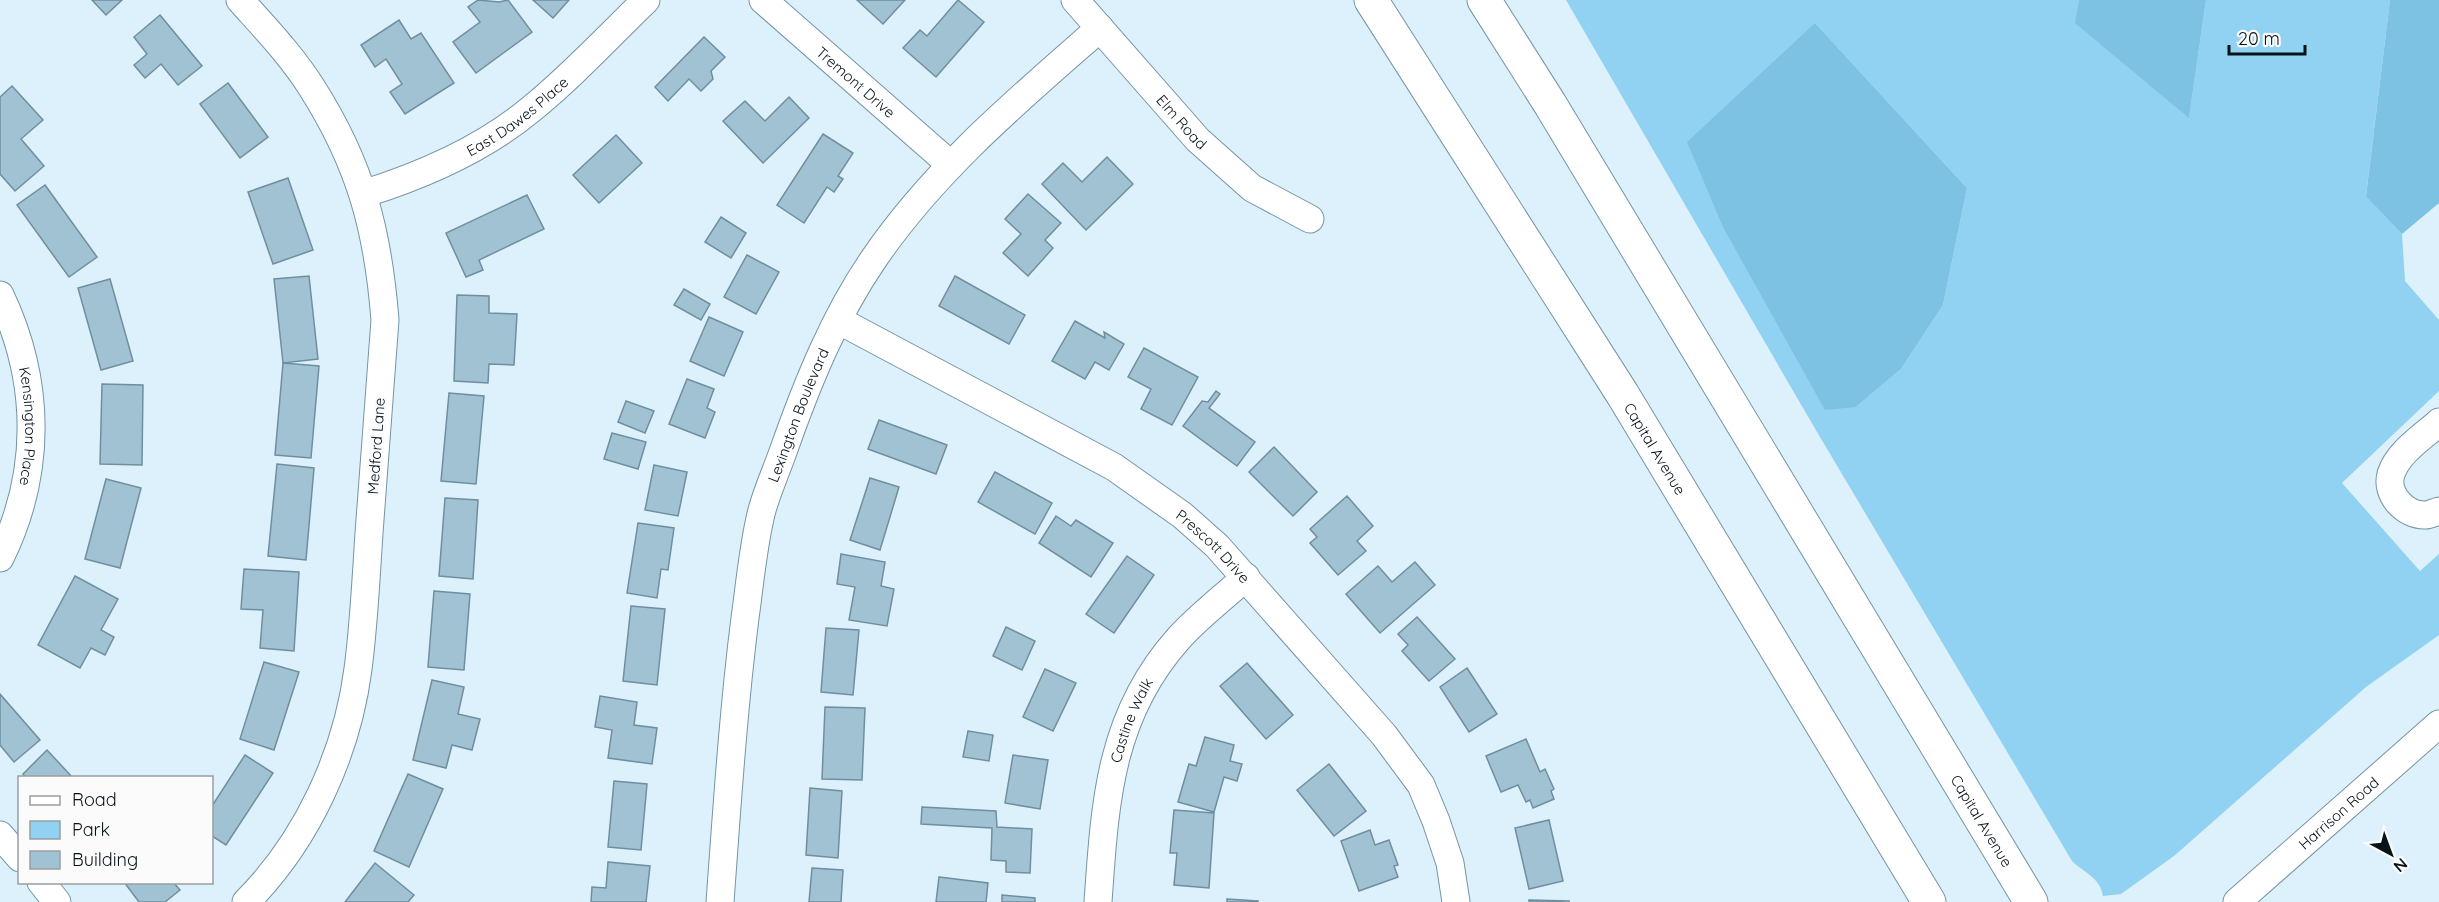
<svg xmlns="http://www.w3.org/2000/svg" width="2439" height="902" font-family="Quicksand,sans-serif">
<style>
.green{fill:#91d1f1;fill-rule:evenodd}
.forest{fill:#7dc2e3}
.building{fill:#a0c2d3;stroke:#6f8fa0;stroke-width:1.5}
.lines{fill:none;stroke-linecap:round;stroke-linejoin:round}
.minor-casing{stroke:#7494a5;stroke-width:29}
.highway-casing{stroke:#7494a5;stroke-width:35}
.minor{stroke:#fff;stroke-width:27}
.highway{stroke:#fff;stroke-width:33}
.labels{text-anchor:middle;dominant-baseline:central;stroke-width:6;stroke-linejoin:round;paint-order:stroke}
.street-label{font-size:15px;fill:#061319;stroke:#fbfbfb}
</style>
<rect width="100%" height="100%" fill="#ddf1fc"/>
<path class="green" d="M1566 0H2079L2076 23 2189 117 2206 0H2390L2366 195 2402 234 2405 281 2439 320V391L2342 483 2420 571 2439 554V635L2366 687 2174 856 2121 894 2103 896C2100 877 2084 873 2072 861L1817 432ZM1815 23 1967 188 1943 305 1901 369 1856 407Z"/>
<g class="forest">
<polygon points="2079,0 2206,0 2189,118 2075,23"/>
<polygon points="2390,0 2439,0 2439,203 2402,234 2366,196"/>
<polygon points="1815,23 1967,188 1943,305 1901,369 1856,407 1825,410 1723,227 1687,142"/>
</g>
<g class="building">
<polygon points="92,0 122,0 106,15"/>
<polygon points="478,0 499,2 508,0 532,32 476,73 453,42 480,22 468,7"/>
<polygon points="533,0 569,0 553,18"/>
<polygon points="857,0 905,0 883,24"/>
<polygon points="958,0 984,22 936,77 903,48 920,30 927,36"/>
<polygon points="160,15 202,66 178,85 161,64 145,78 134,65 147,54 134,37"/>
<polygon points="399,20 411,39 421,33 454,83 405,114 390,92 402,84 386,59 375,67 361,45"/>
<polygon points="704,37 725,57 711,71 713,79 701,91 689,79 668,101 655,87"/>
<polygon points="228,83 268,137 240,158 200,104"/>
<polygon points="12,86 43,120 21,139 44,166 15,191 0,174 0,97"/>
<polygon points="789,97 809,118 763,163 723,121 745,101 765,121"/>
<polygon points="823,134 853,153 838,176 843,179 834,192 827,187 804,223 777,205"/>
<polygon points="616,135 642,163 599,203 573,175"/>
<polygon points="1107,157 1133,184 1086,230 1042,184 1063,163 1082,182"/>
<polygon points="288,178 313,250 273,264 248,192"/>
<polygon points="45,185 97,257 69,277 17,205"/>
<polygon points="1028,194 1061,223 1045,240 1053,248 1028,276 1003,253 1021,234 1005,219"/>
<polygon points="527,195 544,229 479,260 483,270 466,277 446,233"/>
<polygon points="721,217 746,233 731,258 705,242"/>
<polygon points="747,255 779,272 756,314 724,297"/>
<polygon points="309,276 318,359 283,363 274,279"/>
<polygon points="955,276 1025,315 1009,344 939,306"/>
<polygon points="110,279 133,361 101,370 78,288"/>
<polygon points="684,289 710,304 701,320 674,305"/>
<polygon points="457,295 489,296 489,313 517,314 514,365 489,364 488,383 454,381"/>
<polygon points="709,317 743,332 724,376 690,361"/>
<polygon points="1075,321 1105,338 1104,332 1124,344 1109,370 1095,362 1085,379 1052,361"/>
<polygon points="1144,348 1198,377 1172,425 1141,409 1151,389 1128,377"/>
<polygon points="283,363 319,366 311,458 275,455"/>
<polygon points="687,379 714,389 707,408 715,412 705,438 669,424"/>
<polygon points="102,384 143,385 142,465 100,464"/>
<polygon points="1216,391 1220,394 1209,408 1255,442 1237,466 1183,426 1202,401 1208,402"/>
<polygon points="449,393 484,396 476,484 441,481"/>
<polygon points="626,401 654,411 645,433 618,422"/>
<polygon points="879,420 947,445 936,474 868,449"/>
<polygon points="612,433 646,442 638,469 604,459"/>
<polygon points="1274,447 1317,492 1293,516 1249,472"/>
<polygon points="277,464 314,468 306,560 268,556"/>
<polygon points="654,465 687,472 678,516 645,510"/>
<polygon points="995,472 1052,503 1035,534 978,502"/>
<polygon points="870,478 899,487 880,550 850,540"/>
<polygon points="106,479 141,488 120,568 85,559"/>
<polygon points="1347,496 1373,526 1357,541 1366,551 1338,575 1310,543 1317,537 1310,529"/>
<polygon points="445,498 478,500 473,579 439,576"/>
<polygon points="1056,516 1071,526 1076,520 1113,543 1091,577 1039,543"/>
<polygon points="638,523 674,528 668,570 661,569 657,598 627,593"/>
<polygon points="841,554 885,562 881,586 894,589 887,626 849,620 855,587 837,584"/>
<polygon points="1127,556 1154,575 1114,633 1086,614"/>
<polygon points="1415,562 1435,585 1380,633 1346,594 1378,566 1392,582"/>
<polygon points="244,569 299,572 294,651 260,648 263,610 241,609"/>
<polygon points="75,576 118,599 101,630 114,637 105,655 91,648 80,668 38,645"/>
<polygon points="434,591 470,594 464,670 428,667"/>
<polygon points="631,606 665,609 657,685 623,681"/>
<polygon points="1417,617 1455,659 1429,681 1402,651 1408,645 1398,634"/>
<polygon points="1006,627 1035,641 1022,670 993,656"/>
<polygon points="826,628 859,630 853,695 821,692"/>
<polygon points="264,662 299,672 274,750 240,739"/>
<polygon points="1247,663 1293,715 1266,739 1220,686"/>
<polygon points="1467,668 1497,714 1469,732 1440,687"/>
<polygon points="1045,669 1076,683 1053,731 1023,717"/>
<polygon points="432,680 464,687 458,714 480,719 472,750 452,745 446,768 413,760"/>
<polygon points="0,694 40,740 14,762 0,745"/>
<polygon points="600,696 637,702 634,725 657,728 652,764 608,758 612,730 595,727"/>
<polygon points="825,707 865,708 862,780 822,779"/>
<polygon points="968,731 993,735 989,761 963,757"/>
<polygon points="1205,737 1234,745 1230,761 1242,764 1237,781 1224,777 1214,812 1178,802 1189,764 1196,766"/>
<polygon points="1526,739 1540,772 1545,769 1554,789 1551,791 1554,799 1533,808 1530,800 1526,802 1518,785 1501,792 1486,756"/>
<polygon points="47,750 73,778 26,778 23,774"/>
<polygon points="245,755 273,773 226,845 212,836 212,806"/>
<polygon points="1013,755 1048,760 1040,809 1005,803"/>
<polygon points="1329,764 1366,811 1334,836 1297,790"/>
<polygon points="408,774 443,789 409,867 374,851"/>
<polygon points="614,781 647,784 641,850 608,847"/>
<polygon points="810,788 842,791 838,858 806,855"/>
<polygon points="922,807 996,811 997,827 1032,829 1030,873 1006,872 1006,861 991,860 992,828 921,824"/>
<polygon points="1174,810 1214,813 1209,888 1174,885 1177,853 1170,853"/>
<polygon points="1549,820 1563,881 1529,889 1515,828"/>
<polygon points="1370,830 1375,845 1389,840 1398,865 1394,866 1398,877 1359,891 1341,841"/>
<polygon points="608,862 650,866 646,902 591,902 592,887 606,888"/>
<polygon points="375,863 414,895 408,902 345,902"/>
<polygon points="812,868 843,870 841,902 809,902"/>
<polygon points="939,877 988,883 986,902 936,902"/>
<polygon points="124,882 173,882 180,890 165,902 139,902"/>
<polygon points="1002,895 1035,898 1035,902 1002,902"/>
<polygon points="1227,899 1258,901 1258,902 1227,902"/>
<polygon points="1529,900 1570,901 1529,902"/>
</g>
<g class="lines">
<g class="minor-casing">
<g id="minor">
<path d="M240 0C265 28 292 56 312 88 361 165 378 231 385 320 380 391 375 462 369 533 366 578 364 624 358 669 347 754 307 841 246 902"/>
<path id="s1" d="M763 0 951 165"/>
<path id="s2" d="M1075 0 1198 140 1252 188 1310 219"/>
<path id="s3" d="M363 194C421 176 483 149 530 110 571 77 608 37 646 0"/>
<path id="s4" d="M0 295C41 381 42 473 0 558"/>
<path id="s5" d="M838 320 1114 467 1182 515 1217 546 1384 735 1421 785 1436 821 1450 863 1456 902"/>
<path d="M2439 422C2423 437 2398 452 2391 474 2385 494 2405 516 2426 515 2429 515 2435 512 2439 511"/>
<polyline points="0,835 20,858"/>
<polyline points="41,882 57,902"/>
<path id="s6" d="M720 902C727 807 733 713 745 618 750 583 753 545 762 510 768 489 777 469 784 449 807 384 834 317 873 260 934 170 1019 99 1100 28"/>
<path id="s7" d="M1098 902C1105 803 1109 716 1179 638 1199 616 1224 597 1246 577"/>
<path id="s8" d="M2237 902 2439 724"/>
</g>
</g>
<g class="highway-casing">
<g id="highway">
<path id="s9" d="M1371 0 1623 395 1929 902"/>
<path id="s10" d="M1484 0 1550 104 2031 902"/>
</g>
</g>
<use href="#minor" class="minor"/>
<use href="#highway" class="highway"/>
</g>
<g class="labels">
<g class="street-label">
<text stroke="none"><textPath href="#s1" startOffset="124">Tremont Drive</textPath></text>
<text stroke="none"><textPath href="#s3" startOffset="174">East Dawes Place</textPath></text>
<text stroke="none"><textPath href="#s2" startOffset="162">Elm Road</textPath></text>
<text stroke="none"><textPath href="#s6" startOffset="496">Lexington Boulevard</textPath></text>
<text stroke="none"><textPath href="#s4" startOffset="136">Kensington Place</textPath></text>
<text transform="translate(376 446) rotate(-86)">Medford Lane</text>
<text stroke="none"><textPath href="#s9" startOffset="531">Capital Avenue</textPath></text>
<text stroke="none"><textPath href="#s5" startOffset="440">Prescott Drive</textPath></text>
<text stroke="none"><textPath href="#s7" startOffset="186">Castine Walk</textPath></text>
<text stroke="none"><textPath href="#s8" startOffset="135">Harrison Road</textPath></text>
<text stroke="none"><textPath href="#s10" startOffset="960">Capital Avenue</textPath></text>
</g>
</g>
<rect x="18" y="776" width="195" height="108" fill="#fbfbfb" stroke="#999ea1" stroke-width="1.5"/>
<rect x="30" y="796" width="30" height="9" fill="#ffffff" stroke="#999ea1" stroke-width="1.5"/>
<text x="72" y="806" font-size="18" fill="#061319">Road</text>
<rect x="30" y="821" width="30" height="18" fill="#91d1f1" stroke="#999ea1" stroke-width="1.5"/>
<text x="72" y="836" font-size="18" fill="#061319">Park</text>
<rect x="30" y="851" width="30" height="18" fill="#a0c2d3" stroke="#999ea1" stroke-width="1.5"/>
<text x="72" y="866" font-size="18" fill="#061319">Building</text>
<g transform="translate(2391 854) rotate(139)" stroke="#fbfbfb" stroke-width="4.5" paint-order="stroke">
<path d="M0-4.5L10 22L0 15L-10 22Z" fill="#061319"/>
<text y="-9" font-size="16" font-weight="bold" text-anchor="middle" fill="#061319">N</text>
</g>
<path d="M2229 45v9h76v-9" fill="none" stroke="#061319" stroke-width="3"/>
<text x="2238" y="45" font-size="18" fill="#061319" stroke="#fbfbfb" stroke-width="4.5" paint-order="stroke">20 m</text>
</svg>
